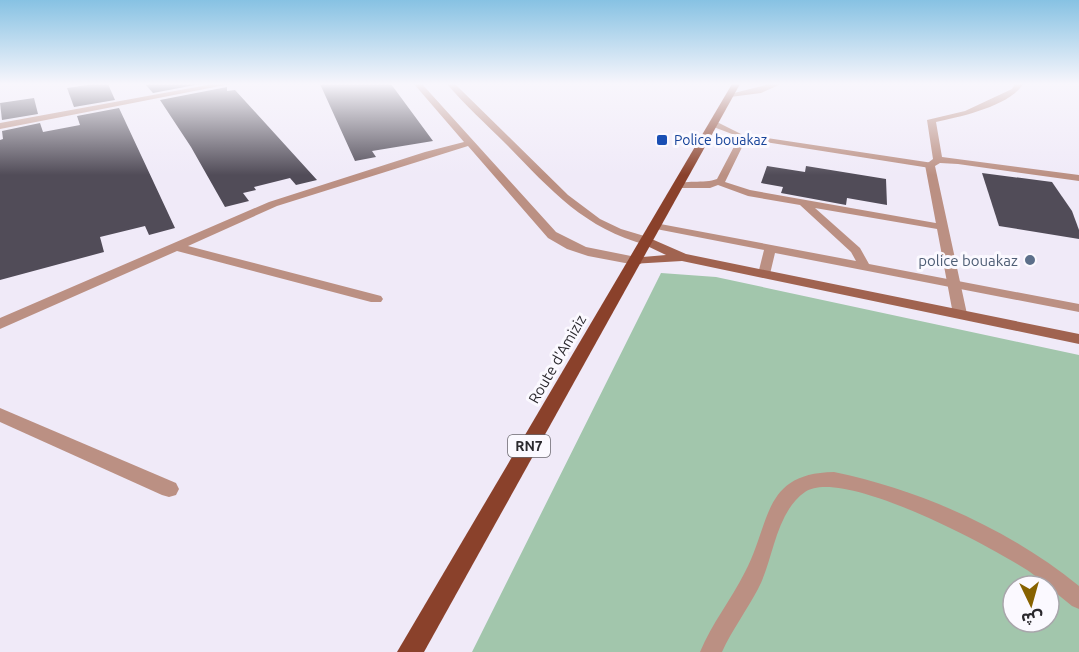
<svg xmlns="http://www.w3.org/2000/svg" width="1079" height="652" font-family="Ubuntu,'Noto Sans Arabic',sans-serif">
<style>
.green{fill:#a2c6ac;fill-rule:evenodd}
.building{fill:#514c58}
.lines{fill:none;stroke-linecap:round;stroke-linejoin:round}
.lane{fill:#bb9083;fill-rule:evenodd}
.street{fill:#bb9083;fill-rule:evenodd}
.secondary{fill:#a06350;fill-rule:evenodd}
.primary{fill:#8a412b;fill-rule:evenodd}
.transit-dot{fill:#1a4fb4;stroke:#fbf9ff;stroke-width:2}
.service-dot{fill:#5c6f8a;stroke:#fbf9ff;stroke-width:2}
.labels{text-anchor:middle;dominant-baseline:central;stroke-width:6;stroke-linejoin:round;paint-order:stroke}
.far-transit-label{font-size:14px;fill:#164399;stroke:#fbf9ff;text-anchor:start}
.shield{fill:#fbf9ff;stroke:#69676d;stroke-width:1.5}
.shield-label{font-size:14px;font-weight:bold;fill:#2b292e}
.service-label{font-size:15px;fill:#4e5e75;stroke:#fbf9ff;text-anchor:end}
.street-label{font-size:15px;fill:#2b292e;stroke:#fbf9ff}
</style>
<rect width="100%" height="100%" fill="#f0eaf8"/>
<path class="green" d="M661 273 716 277 1079 355V652H472ZM1013 586H1049V622H1013Z"/>
<g class="building">
<polygon points="94,84 108,84 115,100 74,107 67,88"/>
<polygon points="145,84 200,84 153,93"/>
<polygon points="320,84 391,84 433,141 372,151 376,157 355,161"/>
<polygon points="227,87 227,91 235,90 317,180 296,185 290,178 254,187 256,190 243,193 249,201 225,207 191,147 160,100"/>
<polygon points="34,98 38,114 2,120 0,103"/>
<polygon points="119,108 175,228 149,235 145,226 100,237 104,252 0,280 0,140 3,139 2,131 40,123 43,132 80,125 77,116"/>
<polygon points="767,166 805,172 806,166 886,179 887,205 847,198 846,205 781,193 783,187 761,183"/>
<polygon points="982,173 1052,182 1072,211 1079,230 1079,239 999,226"/>
</g>
<g class="lines">
<g class="lane">
<path d="M711 122H717L741 134 933 163 935 165 930 168 746 139 725 182 750 190 947 225V229L943 230 815 208 860 248 869 264 1079 304V312L775 253 770 274 764 278 758 274 764 250 651 228V224L655 223 856 261 851 252 800 205 748 196 718 185 710 188H675L673 186C684 179 704 184 717 179L738 139 732 134 711 126Z"/>
<path d="M834 472C921 490 1010 530 1079 586V609L1072 606C1057 594 1045 583 1030 572 994 548 842 466 805 492 775 513 774 559 758 589 747 610 732 630 722 652H700C712 623 731 600 745 572 771 523 762 473 834 472Z"/>
</g>
<g class="street">
<polygon points="213,84 230,84 0,129 0,123"/>
<polygon points="414,84 422,84 556,232 586,247 641,258 642,261 641,264 625,263 588,256 567,249 548,238 468,146 277,206 188,246 381,296 383,299 381,302 371,302 177,251 0,329 0,318 269,202 425,152 464,142"/>
<path d="M447 84H455L568 195 600 219 621 229 651 238 653 241 651 244 647 245C584 229 550 189 506 144 486 124 465 105 447 84Z"/>
<polygon points="770,84 781,84 761,93 730,97 726,95"/>
<path d="M1015 84H1023C1010 106 960 117 936 122L942 157 1079 175V181L958 164 940 163 935 166 967 314 960 318 953 314 925 165 933 159 927 120 965 111 1012 89Z"/>
<polygon points="0,408 176,483 179,489 176,495 169,497 162,495 0,422"/>
</g>
<polygon class="secondary" points="647,237 686,254 1079,334 1079,344 682,261 631,264 630,261 631,258 666,255 643,244 641,241 643,238"/>
<polygon class="primary" points="732,84 740,84 424,652 397,652"/>
</g>
<linearGradient id="sky" x2="0" y2="1"><stop stop-color="#87c2e3"/><stop offset="0.48" stop-color="#f8f6fc"/><stop offset="1" stop-color="#f8f6fc" stop-opacity="0"/></linearGradient>
<rect width="1079" height="175" fill="url(#sky)"/>
<rect class="transit-dot" x="656" y="134" width="12" height="12" rx="3"/>
<circle class="service-dot" cx="1030" cy="260" r="6"/>
<g class="labels">
<g class="far-transit-label">
<text x="674" y="140">Police bouakaz</text>
</g>
<rect class="shield" x="508" y="435" width="42" height="22" rx="4.5"/>
<g class="shield-label">
<text x="529" y="446">RN7</text>
</g>
<g class="service-label">
<text x="1018" y="260">police bouakaz</text>
</g>
<g class="street-label">
<text transform="translate(557 359) rotate(-60)">Route d'Amiziz</text>
</g>
</g>
<g transform="translate(1031 604) rotate(175)"><circle r="28" fill="#fbf9ff" stroke="#a8a6ab" stroke-width="1.5"/>
<path d="M0-4.5L10 22L0 15L-10 22Z" fill="#876200"/>
<text y="-9" font-size="16" font-weight="bold" text-anchor="middle" fill="#2b292e">ش</text>
</g>
</svg>
